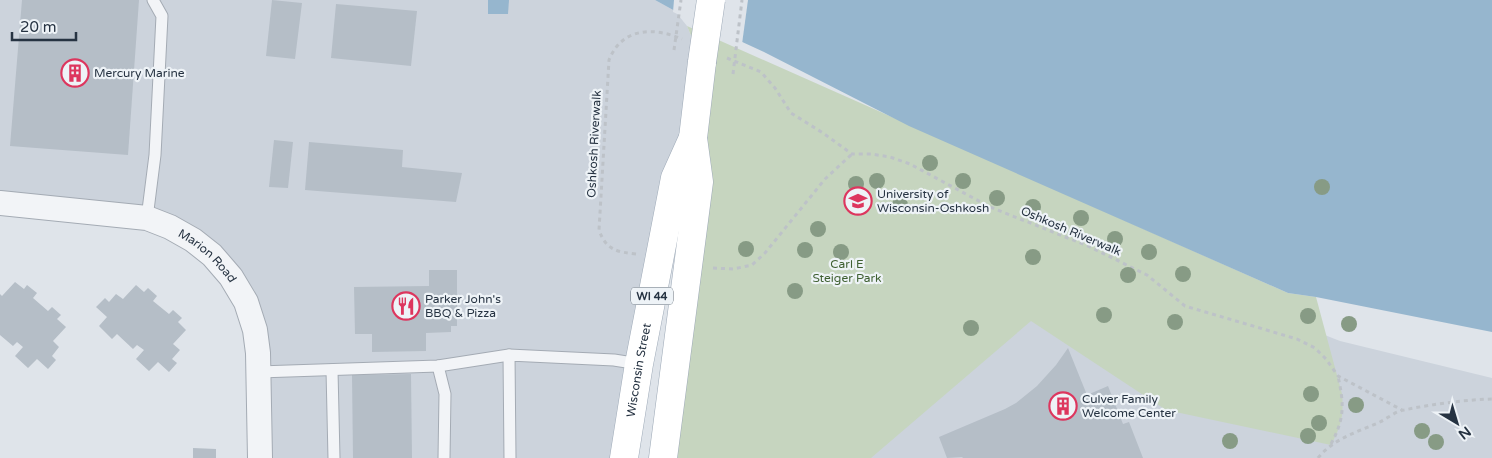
<svg xmlns="http://www.w3.org/2000/svg" width="1492" height="458" font-family="'Varela Round',sans-serif">
<style>
.built{fill:#ccd3dc}
.green{fill:#c6d5bf}
.water{fill:#96b6ce}
.pier{fill:#dfe4ea}
.building{fill:#b5bec7}
.lines{fill:none;stroke-linecap:round;stroke-linejoin:round}
.lane-casing{stroke:#a4abb4;stroke-width:13}
.street-casing{stroke:#a4abb4;stroke-width:26}
.primary-casing{stroke:#9da9b7;stroke-width:29}
.path{stroke:#bdc2c8;stroke-width:3;stroke-dasharray:4 4;stroke-linecap:butt}
.lane{stroke:#f2f4f7;stroke-width:11}
.street{stroke:#f2f4f7;stroke-width:24}
.primary{stroke:#fff;stroke-width:28}
.primary-bridge-casing{stroke:#9da9b7;stroke-width:29;stroke-linecap:butt}
.path-bridge{stroke:#bdc2c8;stroke-width:3;stroke-dasharray:4 4;stroke-linecap:butt}
.primary-bridge{stroke:#fff;stroke-width:28}
.tree{fill:#879b85}
.labels{text-anchor:middle;dominant-baseline:central;stroke-width:4.5;stroke-linejoin:round;paint-order:stroke}
.shield{fill:#eef3f7;stroke:#626d78;stroke-width:1}
.shield-label{font-size:11px;font-weight:bold;fill:#263342}
.poi-label{font-size:12px;fill:#263342;stroke:#eef3f7;text-anchor:start}
.street-label{font-size:12px;fill:#263342;stroke:#eef3f7}
.park-label{font-size:12px;fill:#3f6032;stroke:#eef3f7}
</style>
<rect width="100%" height="100%" fill="#dfe4ea"/>
<g class="built">
<polygon points="0,0 655,0 675,11 687,26 702,62 624,458 260,458 246,302 170,227 0,203"/>
<polygon points="747,108 1340,341 1492,378 1492,458 689,458"/>
</g>
<path class="green" d="M687 26 1288 293 1316 297 1342 394C1344 415 1341 426 1331 445L1166 410 1031 321 871 458H663L702 62Z"/>
<g class="water">
<polygon points="488,0 509,0 508,14 488,14"/>
<polygon points="655,0 1492,0 1492,332 1316,297 1288,293 909,126 764,52 675,11"/>
</g>
<polygon class="pier" points="674,0 748,0 742,44 673,12"/>
<g class="building">
<polygon points="22,0 139,0 128,155 10,146"/>
<polygon points="272,0 302,3 295,59 266,56"/>
<polygon points="336,4 417,11 411,66 331,58"/>
<polygon points="274,140 293,142 288,188 269,187"/>
<polygon points="309,142 403,150 402,167 462,173 456,202 305,190"/>
<polygon points="429,270 457,270 457,326 451,326 451,332 426,333 426,351 372,352 372,334 355,334 354,287 429,286"/>
<polygon points="15,282 24,289 27,285 37,293 33,298 48,311 52,307 61,315 57,319 66,327 53,341 59,347 52,356 56,360 48,369 37,359 28,368 15,356 23,347 17,342 13,346 0,335 0,294 2,296"/>
<polygon points="136,285 144,292 148,288 157,296 153,301 169,314 173,310 182,318 178,322 186,330 173,344 180,350 172,359 177,363 169,372 158,362 149,371 136,359 144,350 137,345 133,349 117,334 112,339 99,326 107,317 96,307 105,298 109,302 116,294 123,299"/>
<polygon points="1068,348 1087,395 1108,386 1123,424 1129,422 1143,458 963,458 962,457 947,458 939,437 1005,409 1016,403 1037,386 1056,365"/>
<polygon points="411,374 412,458 353,458 352,375"/>
<polygon points="193,448 216,449 216,458 193,458"/>
</g>
<g class="lines">
<g class="lane-casing">
<g id="lane">
<polyline points="147,218 155,155 162,16 153,0"/>
<polyline points="438,366 445,394 444,458"/>
<polyline points="332,370 334,458"/>
<polyline points="259,372 438,366 509,355"/>
<polyline points="510,458 509,355 614,360 639,364"/>
</g>
</g>
<g class="street-casing">
<g id="street">
<path id="s1" d="M0 203 147 218 170 227 193 240 212 255 231 277 246 302 255 330 258 353 260 458"/>
</g>
</g>
<g class="primary-casing">
<g id="primary">
<path id="s2" d="M624 458 639 364 675 178 693 138"/>
<polyline points="663,458 699,182 693,138 702,62"/>
</g>
</g>
<g class="path">
<polyline points="727,58 761,72 775,88 791,113 823,133 852,154 871,154 890,157 910,164 990,207 1088,246 1147,275 1185,306 1297,339 1315,348 1326,359 1338,376 1402,410"/>
<path d="M636 254C617 252 606 250 599 230L609 60C622 27 654 27 682 39"/>
<polyline points="713,268 733,269 752,265 765,253 825,179 852,154"/>
<path d="M1331 444C1345 418 1344 404 1338 376"/>
<path d="M1318 458C1334 438 1358 432 1380 422 1388 418 1396 411 1404 410 1433 404 1463 400 1492 399"/>
</g>
<use href="#lane" class="lane"/>
<use href="#street" class="street"/>
<use href="#primary" class="primary"/>
<g class="primary-bridge-casing">
<polyline id="primary-bridge" points="702,62 711,0"/>
</g>
<g class="path-bridge">
<polyline points="674,50 681,0"/>
<polyline points="733,74 742,0"/>
</g>
<use href="#primary-bridge" class="primary-bridge"/>
</g>
<g class="tree">
<circle cx="930" cy="163" r="8"/>
<circle cx="877" cy="181" r="8"/>
<circle cx="963" cy="181" r="8"/>
<circle cx="856" cy="184" r="8"/>
<circle cx="1322" cy="187" r="8"/>
<circle cx="997" cy="198" r="8"/>
<circle cx="900" cy="205" r="8"/>
<circle cx="1033" cy="207" r="8"/>
<circle cx="1081" cy="218" r="8"/>
<circle cx="818" cy="229" r="8"/>
<circle cx="1115" cy="239" r="8"/>
<circle cx="746" cy="249" r="8"/>
<circle cx="805" cy="250" r="8"/>
<circle cx="841" cy="252" r="8"/>
<circle cx="1149" cy="252" r="8"/>
<circle cx="1033" cy="257" r="8"/>
<circle cx="1183" cy="274" r="8"/>
<circle cx="1128" cy="275" r="8"/>
<circle cx="795" cy="291" r="8"/>
<circle cx="1104" cy="315" r="8"/>
<circle cx="1308" cy="316" r="8"/>
<circle cx="1175" cy="322" r="8"/>
<circle cx="1349" cy="324" r="8"/>
<circle cx="971" cy="328" r="8"/>
<circle cx="1311" cy="394" r="8"/>
<circle cx="1356" cy="405" r="8"/>
<circle cx="1319" cy="423" r="8"/>
<circle cx="1422" cy="431" r="8"/>
<circle cx="1308" cy="436" r="8"/>
<circle cx="1230" cy="441" r="8"/>
<circle cx="1436" cy="442" r="8"/>
</g>
<defs>
<g id="building-ring" transform="scale(1.4375)"><circle r="9.5" fill="#eef3f7" stroke="#dd365e" stroke-width="1.5"/><path d="M-4-6H4V6H1V3H-1V6H-4ZM-2.5-4.3h1.7v1.8h-1.7ZM.8-4.3h1.7v1.8H.8ZM-2.5-1h1.7V.8h-1.7ZM.8-1h1.7V.8H.8Z" fill="#dd365e"/></g>
<g id="university-ring" transform="scale(1.4375)"><circle r="9.5" fill="#eef3f7" stroke="#dd365e" stroke-width="1.5"/><path d="M0-5L7-2L0 1L-7-2ZM-4 1L0 2.5L4 1V4Q0 6-4 4Z" fill="#dd365e"/></g>
<g id="restaurant-ring" transform="scale(1.4375)"><circle r="9.5" fill="#eef3f7" stroke="#dd365e" stroke-width="1.5"/><path d="M-5-6h1v4h1v-4h1v4h1v-4h1v5L-1.5 .5V6h-2V.5L-5-1ZM5-6V6H3V1.5H1.5Q1.5-4 5-6Z" fill="#dd365e"/></g>
</defs>
<g fill-rule="evenodd">
<use href="#building-ring" x="75" y="73"/>
<use href="#university-ring" x="858" y="201"/>
<use href="#restaurant-ring" x="406" y="306"/>
<use href="#building-ring" x="1063" y="406"/>
</g>
<g class="labels">
<rect class="shield" x="631" y="287.5" width="42" height="17" rx="4"/>
<g class="shield-label">
<text x="652" y="296">WI 44</text>
</g>
<g class="poi-label">
<text x="94" y="73">Mercury Marine</text>
<text x="877" y="194">University of<tspan x="877" dy="14">Wisconsin-Oshkosh</tspan></text>
<text x="425" y="299">Parker John's<tspan x="425" dy="14">BBQ &amp; Pizza</tspan></text>
<text x="1082" y="399">Culver Family<tspan x="1082" dy="14">Welcome Center</tspan></text>
</g>
<g class="street-label">
<text transform="translate(594 144) rotate(-87)">Oshkosh Riverwalk</text>
<text transform="translate(1071 231) rotate(23)">Oshkosh Riverwalk</text>
<text stroke="none"><textPath href="#s1" startOffset="220">Marion Road</textPath></text>
<text stroke="none"><textPath href="#s2" startOffset="89">Wisconsin Street</textPath></text>
</g>
<g class="park-label">
<text x="847" y="264">Carl E<tspan x="847" dy="14">Steiger Park</tspan></text>
</g>
</g>
<g transform="translate(1457 423) rotate(142)" stroke="#eef3f7" stroke-width="4" paint-order="stroke">
<path d="M0-4L9 19L0 12L-9 19Z" fill="#263342"/>
<text y="-8" font-size="14" font-weight="bold" text-anchor="middle" fill="#263342">N</text>
</g>
<path d="M12 32v8h64v-8" fill="none" stroke="#263342" stroke-width="2.5"/>
<text x="20" y="32" font-size="15" fill="#263342" stroke="#eef3f7" stroke-width="4" paint-order="stroke">20 m</text>
</svg>
